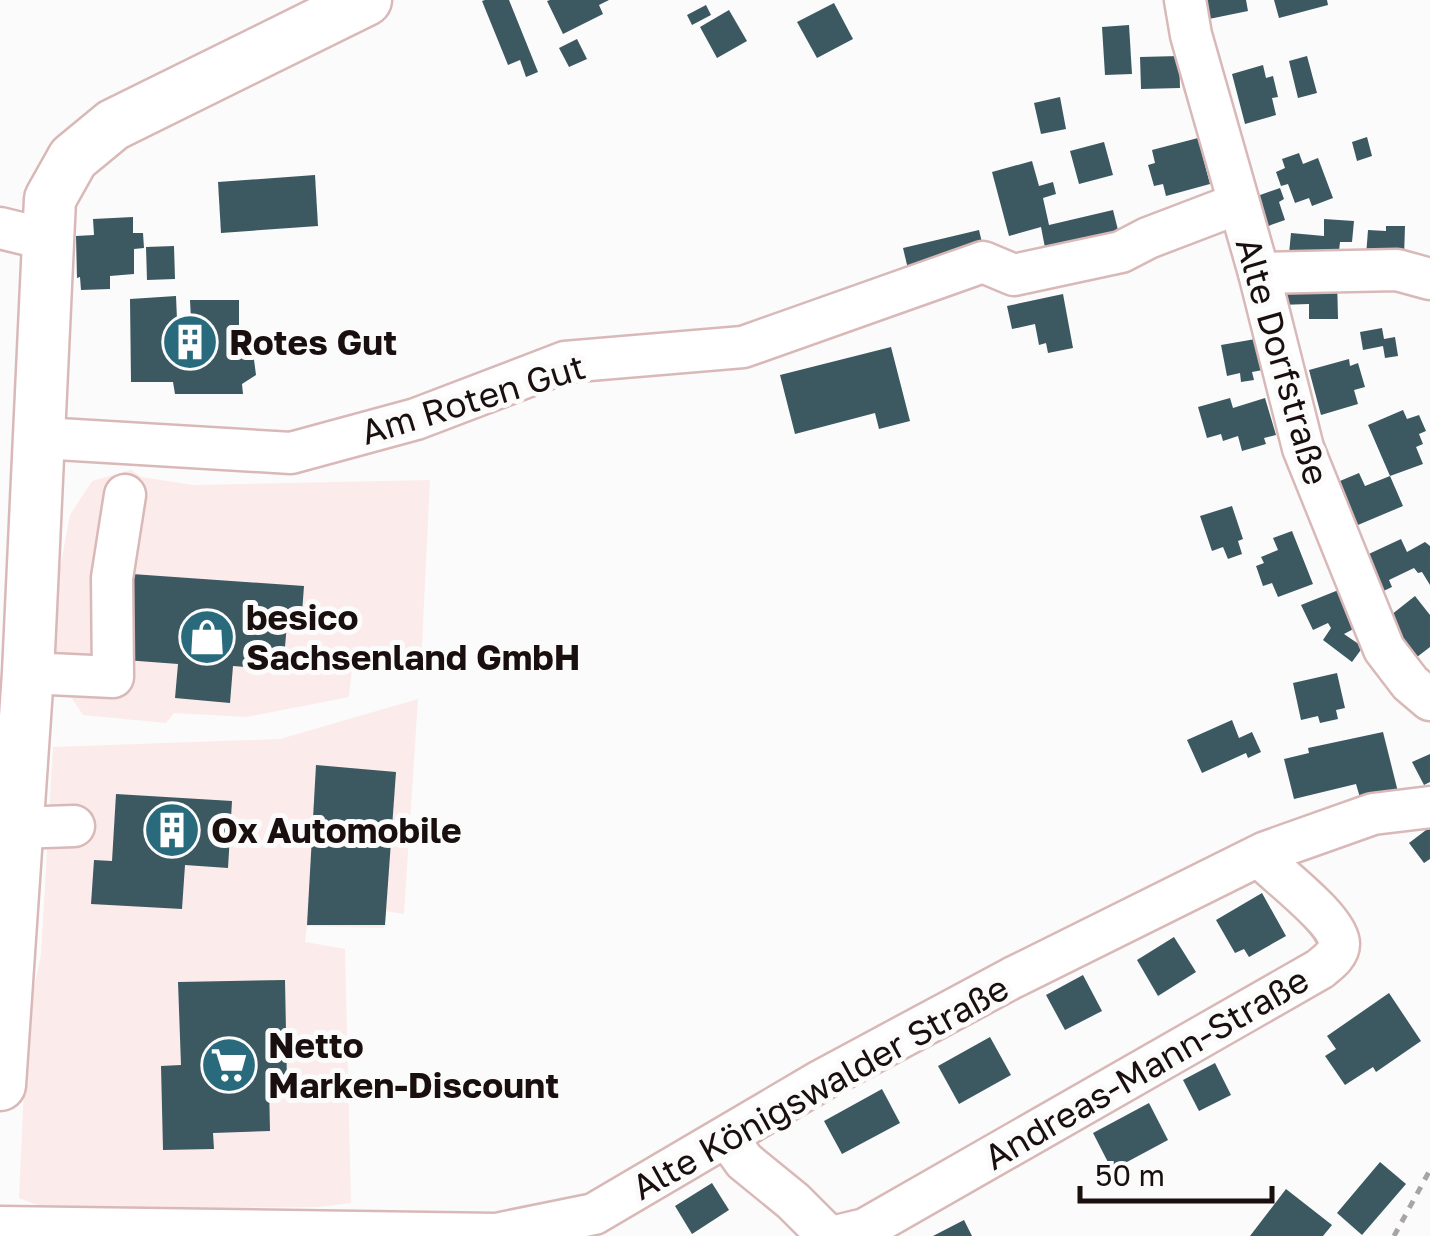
<svg xmlns="http://www.w3.org/2000/svg" width="1430" height="1236" font-family="'Golos Text',sans-serif">
<style>
.built{fill:#fcebeb}
.building{fill:#3c5861}
.lines{fill:none;stroke-linecap:round;stroke-linejoin:round}
.minor-casing{stroke:#d9b9b8;stroke-width:45}
.major-casing{stroke:#d9b9b8;stroke-width:55}
.path{stroke:#a8a4a4;stroke-width:5;stroke-dasharray:8 8;stroke-linecap:butt}
.minor{stroke:#fff;stroke-width:40}
.major{stroke:#fff;stroke-width:50}
.labels{text-anchor:middle;dominant-baseline:central;stroke-width:10;stroke-linejoin:round;paint-order:stroke}
.poi-label{font-size:35px;font-weight:bold;fill:#1a0f0f;stroke:#fbfbfb;text-anchor:start}
.street-label{font-size:35px;fill:#1a0f0f;stroke:#fbfbfb}
</style>
<rect width="100%" height="100%" fill="#fbfbfb"/>
<g class="built">
<polygon points="131,470 141,477 193,485 430,480 421,665 352,669 349,697 246,717 174,713 166,723 83,715 71,697 70,686 52,684 59,574 70,515 92,481"/>
<polygon points="418,699 404,914 385,911 384,928 307,926 305,942 345,949 351,1203 318,1207 48,1209 19,1198 27,1020 41,955 53,747 280,739"/>
</g>
<g class="building">
<polygon points="485,0 509,0 538,72 526,77 520,60 508,65 482,1"/>
<polygon points="550,0 609,0 599,5 603,14 563,34 547,1"/>
<polygon points="1200,0 1246,0 1248,11 1204,20"/>
<polygon points="1274,0 1327,0 1328,5 1279,18"/>
<polygon points="834,3 853,39 817,58 797,22"/>
<polygon points="706,5 711,15 692,25 687,15"/>
<polygon points="729,10 747,41 717,58 700,27"/>
<polygon points="1129,25 1132,74 1105,75 1102,27"/>
<polygon points="577,39 587,59 569,67 559,48"/>
<polygon points="1179,56 1180,88 1141,89 1140,57"/>
<polygon points="1307,56 1317,93 1298,98 1289,61"/>
<polygon points="1263,65 1266,78 1273,76 1278,97 1272,98 1276,115 1245,124 1232,74"/>
<polygon points="1060,97 1066,129 1041,134 1034,103"/>
<polygon points="1367,137 1372,156 1357,161 1352,142"/>
<polygon points="1198,138 1210,184 1166,196 1163,184 1154,186 1148,165 1155,163 1152,150"/>
<polygon points="1104,142 1113,175 1079,184 1070,151"/>
<polygon points="1299,153 1303,164 1318,158 1333,198 1312,206 1309,198 1295,203 1288,184 1281,186 1276,172 1285,168 1282,159"/>
<polygon points="1032,161 1039,186 1053,182 1056,194 1043,198 1049,225 1113,210 1122,246 1048,263 1041,227 1009,236 992,172"/>
<polygon points="315,175 318,226 221,233 218,182"/>
<polygon points="1280,188 1284,199 1279,202 1285,220 1257,230 1246,200"/>
<polygon points="133,217 133,233 143,233 144,248 134,249 134,274 110,276 110,289 81,290 80,277 77,278 76,236 94,235 93,219"/>
<polygon points="1324,219 1354,221 1352,242 1340,242 1339,251 1326,250 1325,266 1288,264 1291,233 1324,236"/>
<polygon points="1386,226 1405,226 1404,257 1366,256 1368,230 1386,231"/>
<polygon points="979,230 984,251 908,269 903,248"/>
<polygon points="174,246 175,279 147,280 146,247"/>
<polygon points="1277,276 1337,278 1338,319 1309,319 1309,304 1279,305"/>
<polygon points="1063,294 1073,348 1048,353 1046,343 1039,345 1035,324 1012,329 1007,306"/>
<polygon points="176,296 177,320 191,320 190,300 239,300 239,330 250,329 256,375 242,384 243,394 175,394 173,382 131,382 130,299"/>
<polygon points="1382,328 1384,339 1395,337 1398,356 1385,358 1383,346 1363,350 1360,332"/>
<polygon points="1267,337 1273,368 1252,372 1254,380 1241,382 1240,373 1227,376 1221,345"/>
<polygon points="891,347 910,421 879,429 875,413 795,434 780,375"/>
<polygon points="1349,359 1350,366 1358,363 1365,387 1354,390 1358,404 1321,415 1309,370"/>
<polygon points="1230,398 1233,408 1265,398 1276,435 1264,438 1266,444 1242,451 1238,436 1223,441 1221,434 1207,438 1198,407"/>
<polygon points="1403,410 1407,419 1419,415 1426,431 1419,434 1423,444 1416,447 1423,464 1390,476 1368,425"/>
<polygon points="1359,473 1365,486 1390,476 1403,506 1346,530 1328,486"/>
<polygon points="1232,506 1243,539 1238,541 1242,554 1228,559 1223,547 1212,551 1200,516"/>
<polygon points="1292,531 1313,584 1278,597 1272,583 1263,586 1256,566 1264,563 1261,557 1278,550 1273,538"/>
<polygon points="1401,539 1407,552 1425,542 1430,546 1430,585 1422,572 1418,573 1414,568 1389,580 1392,587 1375,595 1358,559"/>
<polygon points="132,574 304,586 302,613 288,612 283,670 233,666 230,703 175,698 178,664 125,660"/>
<polygon points="1341,589 1359,626 1344,634 1363,647 1352,662 1323,640 1331,628 1328,623 1313,630 1301,605"/>
<polygon points="1415,596 1430,615 1430,647 1417,657 1386,619"/>
<polygon points="1337,673 1345,708 1336,710 1338,719 1320,723 1318,716 1301,720 1293,683"/>
<polygon points="1232,720 1239,738 1252,732 1261,752 1248,758 1246,753 1202,773 1187,740"/>
<polygon points="1383,732 1398,792 1361,801 1356,784 1294,799 1284,759 1309,753 1308,748"/>
<polygon points="1430,754 1430,782 1424,785 1412,762"/>
<polygon points="316,765 396,772 385,925 307,925"/>
<polygon points="116,794 232,801 228,868 185,865 182,909 91,904 94,860 112,861"/>
<polygon points="1430,827 1430,859 1424,863 1409,843"/>
<polygon points="1262,893 1286,936 1249,957 1244,949 1235,953 1216,920"/>
<polygon points="1174,937 1196,972 1158,996 1137,960"/>
<polygon points="1083,975 1102,1011 1065,1030 1046,995"/>
<polygon points="285,980 287,1083 269,1083 270,1131 213,1133 214,1149 163,1150 161,1066 181,1065 178,982"/>
<polygon points="1389,993 1421,1041 1376,1072 1373,1067 1345,1085 1325,1056 1336,1049 1327,1036"/>
<polygon points="990,1037 1011,1075 959,1104 938,1066"/>
<polygon points="1215,1063 1231,1095 1199,1111 1183,1080"/>
<polygon points="882,1089 900,1123 842,1154 824,1121"/>
<polygon points="1149,1103 1168,1140 1112,1170 1093,1133"/>
<polygon points="1380,1162 1406,1184 1362,1235 1337,1213"/>
<polygon points="712,1183 729,1210 692,1234 675,1206"/>
<polygon points="1286,1189 1332,1225 1323,1236 1250,1236"/>
<polygon points="964,1220 972,1236 933,1236"/>
</g>
<g class="lines">
<g class="minor-casing">
<g id="minor">
<polyline points="1185,0 1191,35 1259,273 1303,448 1384,649 1410,683 1430,700"/>
<polyline points="0,228 45,239"/>
<polyline points="1259,273 1397,270 1430,279"/>
<polyline points="41,438 291,453 416,419 565,362 743,347 983,262 1014,275 1121,252 1148,238 1237,204"/>
<polyline points="28,673 113,677 112,578 125,495"/>
<polyline points="16,828 74,826"/>
<path d="M727 1137 744 1161 793 1201 826 1234 836 1236 865 1229 1320 969C1327 963 1339 955 1339 944 1339 920 1277 875 1259 856"/>
<polyline points="0,1227 496,1234 594,1214 822,1080 1012,978 1266,852 1373,814 1430,807"/>
</g>
</g>
<g class="major-casing">
<polyline id="major" points="0,1085 28,673 50,199 73,158 113,125 366,0"/>
</g>
<polyline class="path" points="1394,1236 1430,1170"/>
<use href="#minor" class="minor"/>
<use href="#major" class="major"/>
</g>
<defs>
<g id="building-disc" transform="scale(2.875)"><circle r="9.5" fill="#296a7d" stroke="#fbfbfb"/><path d="M-4-6H4V6H1V3H-1V6H-4ZM-2.5-4.3h1.7v1.8h-1.7ZM.8-4.3h1.7v1.8H.8ZM-2.5-1h1.7V.8h-1.7ZM.8-1h1.7V.8H.8Z" fill="#fff"/></g>
<g id="shop-disc" transform="scale(2.875)"><circle r="9.5" fill="#296a7d" stroke="#fbfbfb"/><path d="M-5-2.5h2.3a2.7 3.5 0 0 1 5.4 0H5L5.5 6h-11ZM-1.5-2.5h3a1.5 2.3 0 0 0-3 0Z" fill="#fff"/></g>
<g id="supermarket-disc" transform="scale(2.875)"><circle r="9.5" fill="#296a7d" stroke="#fbfbfb"/><path d="M-6-5.5h2.5l.6 2H6L4.5 2H-2.5L-4.4-4H-6ZM-1.5 3.2a1.3 1.3 0 1 0 .1 0ZM3 3.2a1.3 1.3 0 1 0 .1 0Z" fill="#fff"/></g>
</defs>
<g fill-rule="evenodd">
<use href="#building-disc" x="190" y="342"/>
<use href="#shop-disc" x="207" y="637"/>
<use href="#building-disc" x="172" y="830"/>
<use href="#supermarket-disc" x="229" y="1065"/>
</g>
<g class="labels">
<g class="poi-label">
<text x="229" y="342">Rotes Gut</text>
<text x="246" y="617">besico<tspan x="246" dy="40">Sachsenland GmbH</tspan></text>
<text x="211" y="830">Ox Automobile</text>
<text x="268" y="1045">Netto<tspan x="268" dy="40">Marken-Discount</tspan></text>
</g>
<g class="street-label">
<text transform="translate(1283 361) rotate(74)">Alte Dorfstraße</text>
<text transform="translate(473 399) rotate(-17)">Am Roten Gut</text>
<text transform="translate(1146 1068) rotate(-30)">Andreas-Mann-Straße</text>
<text transform="translate(820 1087) rotate(-29)">Alte Königswalder Straße</text>
</g>
</g>
<path d="M1080 1186v15h192v-15" fill="none" stroke="#1a0f0f" stroke-width="5"/>
<text x="1095" y="1186" font-size="30" fill="#1a0f0f" stroke="#fbfbfb" stroke-width="8" paint-order="stroke">50 m</text>
</svg>
